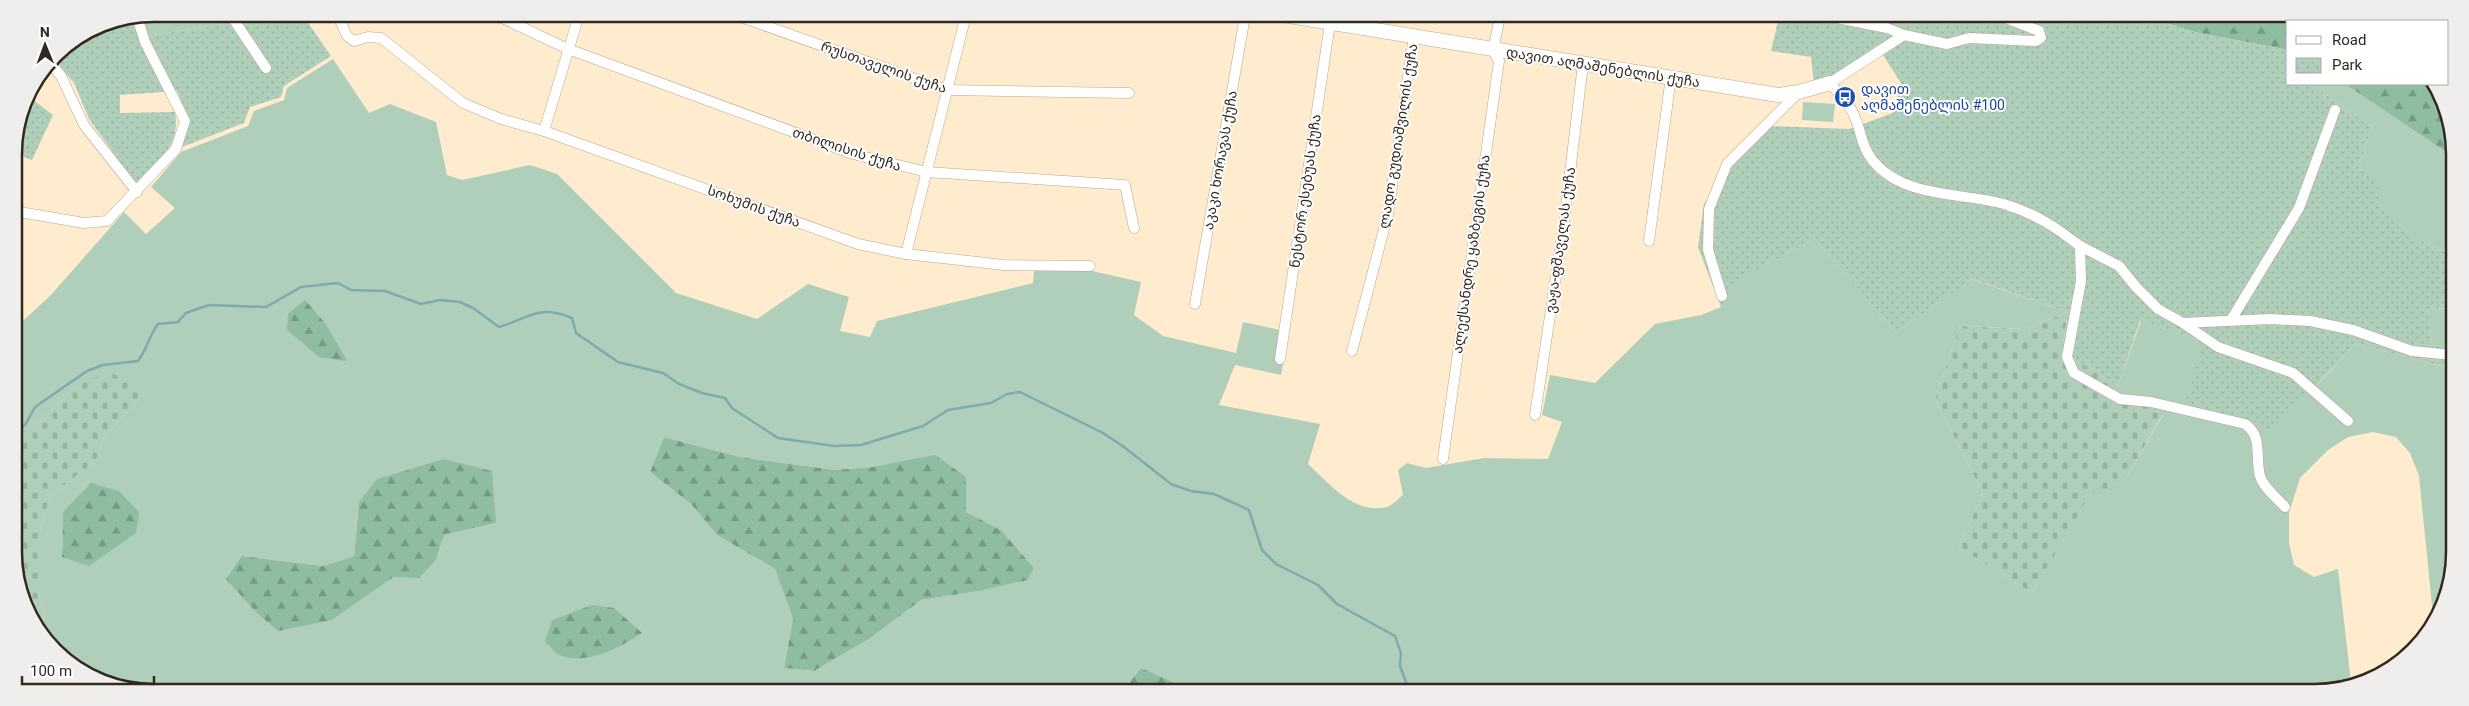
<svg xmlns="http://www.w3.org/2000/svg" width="2469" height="706" font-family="Roboto,'Noto Sans Georgian',sans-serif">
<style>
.grass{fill:#afcfbb;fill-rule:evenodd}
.forest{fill:url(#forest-firs)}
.cemetery{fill:url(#cemetery-stones)}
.park{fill:url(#park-dots)}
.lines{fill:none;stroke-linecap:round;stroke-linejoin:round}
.stream{stroke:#82a9ae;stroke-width:2.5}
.street-casing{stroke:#baa78a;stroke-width:11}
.secondary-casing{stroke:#baa78a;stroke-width:15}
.street{stroke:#fff;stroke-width:10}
.secondary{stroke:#fff;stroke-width:14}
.labels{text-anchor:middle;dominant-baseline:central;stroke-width:4;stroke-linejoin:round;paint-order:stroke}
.street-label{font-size:14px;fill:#31291e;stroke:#fff}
.transit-label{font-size:14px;fill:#164399;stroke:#fff;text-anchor:start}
.rim{fill:none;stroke:#31291e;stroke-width:2.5}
</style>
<defs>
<pattern id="forest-firs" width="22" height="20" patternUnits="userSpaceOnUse" patternTransform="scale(1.25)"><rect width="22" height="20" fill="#8fbda1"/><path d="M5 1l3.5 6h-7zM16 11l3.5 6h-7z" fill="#759a83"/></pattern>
<pattern id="cemetery-stones" width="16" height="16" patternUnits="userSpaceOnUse" patternTransform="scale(1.25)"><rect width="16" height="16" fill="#afcfbb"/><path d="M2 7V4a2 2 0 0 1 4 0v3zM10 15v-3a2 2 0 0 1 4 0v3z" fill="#97b2a0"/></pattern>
<pattern id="park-dots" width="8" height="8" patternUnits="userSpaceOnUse" patternTransform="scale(1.25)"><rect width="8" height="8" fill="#afcfbb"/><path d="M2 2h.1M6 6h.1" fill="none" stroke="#97b2a0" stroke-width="1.8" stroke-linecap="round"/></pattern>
</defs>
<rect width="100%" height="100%" fill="#ffebcd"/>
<g class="grass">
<polygon points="155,14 220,14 223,24 148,36 143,16"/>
<path d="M333 59 369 113 390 104 436 122 447 175 462 180 530 165 557 174 676 293 757 319 808 284 849 297 840 331 870 337 877 321 1033 283 1034 270 1092 271 1141 282 1134 315 1163 336 1236 353 1243 322 1289 332 1281 375 1235 365 1219 405 1320 424 1308 464C1330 484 1354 515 1387 507 1393 505 1399 498 1403 495L1398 470 1407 463 1426 468 1484 458 1548 459 1562 422 1542 415 1550 375 1595 383 1655 324 1701 315 1721 307 1739 278 1815 239 1896 333 1971 279 2068 312 2024 329 1960 326 1935 399 1983 493 1958 547 2032 593 2089 495 2125 480 2163 415 2118 386 2141 321 2203 342 2317 385 2356 344 2452 369 2451 588 2434 625 2419 476 2410 453 2396 437 2373 432 2348 437 2328 450 2300 478 2289 513V543L2294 565 2314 577 2338 569 2351 682 2323 692 1192 690 1141 668 1123 690 118 688 51 646 40 599V530L51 495 96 461 104 438 146 391 76 386 52 411 16 436 15 328 51 295 124 212 146 234 175 208 151 187 181 152 248 126 254 111 284 100 287 88ZM664 437 740 457 835 470 873 467 966 477V512L1001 530 1034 568 1028 580 979 591 921 600 869 639 814 671 784 668 793 619 775 569 717 535 691 504 650 472ZM91 483 62 557 63 513ZM359 502 496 523 444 535 436 560 419 577H394L332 620 242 556 323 566 354 556Z"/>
<path d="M2311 84H2345L2452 156V254C2413 241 2404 230 2377 201L2384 186 2359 168 2372 127Z"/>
<polygon points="1803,102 1835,104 1833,122 1802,120"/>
<polygon points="2452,308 2452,347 2432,345 2428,309"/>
</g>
<g class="forest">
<polygon points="2151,18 2350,18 2355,21 2288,21 2288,50 2194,32"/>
<polygon points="2345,84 2431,84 2453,127 2452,156"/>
<polygon points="305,300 326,324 347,361 319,357 287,330 288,314"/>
<polygon points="664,437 740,457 835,470 873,467 935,455 966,477 966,512 1001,530 1034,568 1028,580 979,591 921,600 869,639 814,671 784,668 793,619 775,569 717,535 691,504 650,472"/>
<polygon points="444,459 492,471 496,523 444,535 436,560 419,578 394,577 332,620 278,631 256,612 226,579 242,556 323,566 354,556 359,502 377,479"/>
<polygon points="91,483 119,491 139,512 136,533 89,566 62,557 63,512"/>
<path d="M592 605 614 608 642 633C620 647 589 665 562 656 556 654 550 646 545 642L552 620Z"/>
<polygon points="1141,668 1192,690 1123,690"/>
</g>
<g class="cemetery">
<polygon points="2068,312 2062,351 2163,414 2125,480 2089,496 2032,593 1958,547 1983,493 1935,399 1960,326 2024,329"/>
<polygon points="110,372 146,391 104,438 96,461 51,495 40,530 40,599 51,646 16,579 16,436 52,411 76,386"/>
</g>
<g class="park">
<path d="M220 14H302L331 56 284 86 281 97 250 107 244 123 182 147 189 119 177 91 120 95V113L175 112C181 147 158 160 136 184L89 119 74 83 53 58 101 24 143 16 148 36 223 24Z"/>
<path d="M1779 17 2151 18 2194 32 2288 50V84H2311L2372 127 2359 168 2385 186 2377 201C2405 230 2413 241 2452 254V308L2428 309 2432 345 2452 347V369L2356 344 2272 431 2243 418 2184 409 2203 342 2140 321 2118 386 2062 351 2068 312 1972 279 1896 333 1815 239 1740 278 1721 307 1698 247 1704 204 1735 160 1768 126 1849 129 1893 113 1901 83 1877 46 1830 80 1814 84 1811 57 1771 51Z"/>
<polygon points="28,96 53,115 32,160 14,153 25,101"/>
</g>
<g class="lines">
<path class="stream" d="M16 431 25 425 35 407 87 371 103 365 138 361C147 349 149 336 158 324L178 322 186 313 209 305 266 307 301 287 338 283 351 290 385 291 421 304 440 300 460 302 473 308 499 327C530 318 538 304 572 318L576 333 618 362 663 373 679 384 702 393 725 398 732 408 778 438 834 446 861 445 923 426 948 410 991 403 1007 394 1020 392 1103 433 1124 447 1171 484 1191 491 1214 494 1249 510 1262 550 1276 564 1318 585 1337 604 1395 636 1401 653 1400 666 1409 690"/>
<g class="street-casing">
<g id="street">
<polyline points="230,14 266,68"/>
<polyline points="337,14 347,36 354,41 368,37 381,38 463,103 501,119 544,131"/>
<polyline points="494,14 568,49 853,154 927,172 1125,185 1134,228"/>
<polyline points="579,15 544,131 858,244 906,254 1004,265 1090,266"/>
<polyline points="735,15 947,90 1129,93"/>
<polyline points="1832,17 1887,28 1904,35 1947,44 1969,38 2036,41 2041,38 2039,31 2006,18"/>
<path d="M1904 35 1830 83C1837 92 1848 102 1853 113 1861 128 1861 147 1873 161 1905 199 1961 192 2004 204 2036 214 2054 226 2080 246L2081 281 2067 357 2074 373 2120 399 2151 402 2245 424C2263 436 2255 457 2260 476 2263 487 2277 498 2285 507"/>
<polyline points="50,63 61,76 84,125 137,192"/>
<polyline points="14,211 84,223 107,221 176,149 185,121 145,42 137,17"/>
<polyline points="1649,241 1671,77"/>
<polyline points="2080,246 2119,266 2136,287 2158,309 2183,323 2270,319 2310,321 2353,330 2412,351 2452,355"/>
<polyline points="906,254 966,15"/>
<polyline points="1722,296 1708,250 1709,209 1727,164 1799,92"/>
<polyline points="1195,304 1245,16"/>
<polyline points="2231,320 2299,208 2335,110"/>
<polyline points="2183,323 2218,347 2293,373 2348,421"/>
<polyline points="1352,351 1388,214 1414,36"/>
<polyline points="1280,359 1330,23"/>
<polyline points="1535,415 1564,223 1583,64"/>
<polyline points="1443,459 1499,61 1493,50 1500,17"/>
</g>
</g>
<g class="secondary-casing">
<polyline id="secondary" points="1289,16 1778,95 1799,92 1830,83"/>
</g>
<use href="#street" class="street"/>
<use href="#secondary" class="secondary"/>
</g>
<defs>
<g id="bus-disc" transform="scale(1.125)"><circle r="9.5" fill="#1a4fb4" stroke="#fff"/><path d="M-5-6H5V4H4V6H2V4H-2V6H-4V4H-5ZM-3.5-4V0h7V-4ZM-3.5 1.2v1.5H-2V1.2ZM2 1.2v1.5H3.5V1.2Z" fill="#fff"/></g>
</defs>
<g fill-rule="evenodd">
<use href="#bus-disc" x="1845" y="97"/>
</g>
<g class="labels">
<g class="street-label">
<text transform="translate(884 67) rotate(19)">რუსთაველის ქუჩა</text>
<text transform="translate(1603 67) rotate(9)">დავით აღმაშენებლის ქუჩა</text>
<text transform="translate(1398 136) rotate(-81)">ლადო გუდიაშვილის ქუჩა</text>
<text transform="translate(847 149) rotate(18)">თბილისის ქუჩა</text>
<text transform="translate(1220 160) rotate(-80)">აკაკი ხორავას ქუჩა</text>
<text transform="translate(1305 191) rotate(-82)">ნესტორ ესებუას ქუჩა</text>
<text transform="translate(754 206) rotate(20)">სოხუმის ქუჩა</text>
<text transform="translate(1560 240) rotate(-82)">ვაჟა-ფშაველას ქუჩა</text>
<text transform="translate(1471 254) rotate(-82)">ალექსანდრე ყაზბეგის ქუჩა</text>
</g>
<g class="transit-label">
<text x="1861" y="89">დავით<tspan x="1861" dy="16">აღმაშენებლის #100</tspan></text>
</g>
</g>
<path d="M0 0H2469V706H0ZM154 22H2314A132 132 0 0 1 2446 154V552A132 132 0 0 1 2314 684H154A132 132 0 0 1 22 552V154A132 132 0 0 1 154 22Z" fill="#efeeed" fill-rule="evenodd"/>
<path class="rim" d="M154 22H2314A132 132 0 0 1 2446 154V552A132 132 0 0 1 2314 684H154A132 132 0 0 1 22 552V154A132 132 0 0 1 154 22Z"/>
<rect x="2286" y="20" width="162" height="65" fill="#ffffff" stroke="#ada9a5"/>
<rect x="2296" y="36" width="25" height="8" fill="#ffffff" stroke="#ada9a5"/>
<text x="2332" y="45" font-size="15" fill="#31291e">Road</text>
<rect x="2296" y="58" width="25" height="15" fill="url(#park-dots)" stroke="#ada9a5"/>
<text x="2332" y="70" font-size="15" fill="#31291e">Park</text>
<g transform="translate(45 45) rotate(359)" stroke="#ffffff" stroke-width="4" paint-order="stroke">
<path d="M0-4L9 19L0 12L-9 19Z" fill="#31291e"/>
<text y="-8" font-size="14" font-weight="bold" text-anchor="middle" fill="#31291e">N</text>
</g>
<path d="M22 676v8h132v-8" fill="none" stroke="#31291e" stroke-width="2.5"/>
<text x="30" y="676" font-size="15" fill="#31291e" stroke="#ffffff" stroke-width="4" paint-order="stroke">100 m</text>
</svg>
